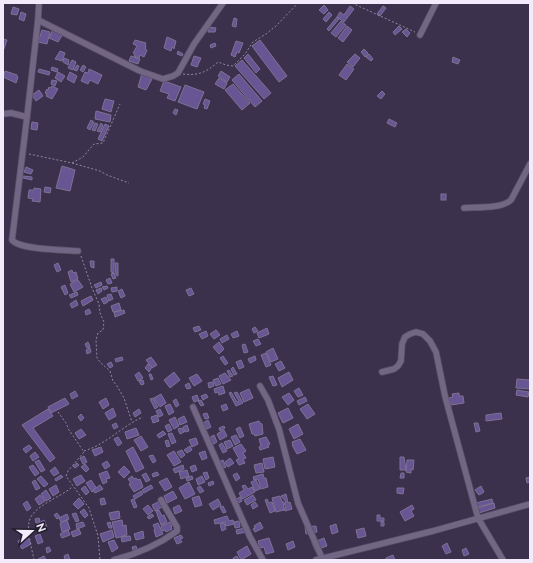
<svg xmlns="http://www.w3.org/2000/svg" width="533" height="563" font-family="Raleway,sans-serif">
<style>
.building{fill:#675594;stroke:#7b7393}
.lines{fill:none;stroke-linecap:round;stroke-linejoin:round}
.minor-casing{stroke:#595067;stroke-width:7}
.path{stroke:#91889f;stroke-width:1;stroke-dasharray:2 2;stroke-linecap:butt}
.minor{stroke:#726685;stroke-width:5.5}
</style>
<rect width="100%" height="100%" fill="#3c314d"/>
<g class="building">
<polygon points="324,5 328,10 324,14 319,10"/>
<polygon points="350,6 354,9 344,22 337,17 340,12 344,15"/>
<polygon points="383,6 386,8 380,16 377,14"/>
<polygon points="13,7 19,9 17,15 11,14"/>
<polygon points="21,12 26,14 24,21 19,19"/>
<polygon points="329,12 332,15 326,22 323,19"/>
<polygon points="337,17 339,19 329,31 327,29"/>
<polygon points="234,18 237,19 236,27 232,26"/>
<polygon points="341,21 346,25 336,37 331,33"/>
<polygon points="347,26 352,30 343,42 338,38"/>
<polygon points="399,26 402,29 395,35 393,32"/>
<polygon points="209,27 216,28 215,32 208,32"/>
<polygon points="53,29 63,34 58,42 49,38"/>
<polygon points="406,29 410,33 407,37 402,32"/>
<polygon points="42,30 50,32 47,44 38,42"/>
<polygon points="167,37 176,41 174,49 172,47 171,51 164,48"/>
<polygon points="3,39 7,40 4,49 3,49"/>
<polygon points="135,40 146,43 145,45 146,46 145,49 147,50 144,57 140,55 139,58 134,56 135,54 133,53 137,46 133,44"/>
<polygon points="260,40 287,76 279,82 252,46"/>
<polygon points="236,41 243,43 239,53 237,52 235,57 231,55"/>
<polygon points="215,43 216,46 211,48 210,45"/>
<polygon points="364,49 368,53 365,57 361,52"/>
<polygon points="60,51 65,53 62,61 55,59"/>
<polygon points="178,51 183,54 182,56 177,54"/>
<polygon points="248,54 260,69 256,73 244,58"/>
<polygon points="355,54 360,58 353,67 347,62"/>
<polygon points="369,54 373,59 371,61 366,57"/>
<polygon points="131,56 140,59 138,64 129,61"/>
<polygon points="194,56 201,58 197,67 191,65"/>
<polygon points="453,57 460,60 458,64 452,62"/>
<polygon points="64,58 69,60 68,65 63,62"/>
<polygon points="72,60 76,62 73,70 68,68"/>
<polygon points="242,60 271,93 264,99 235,66"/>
<polygon points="347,64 354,69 346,80 339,75"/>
<polygon points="77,65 79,66 77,71 74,70"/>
<polygon points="83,65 86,67 83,72 80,70"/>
<polygon points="52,67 58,69 57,72 51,70"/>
<polygon points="39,69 50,72 49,75 38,72"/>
<polygon points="89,69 102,75 98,84 90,80 88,84 81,81 85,72 88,73"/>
<polygon points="5,71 17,75 17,76 18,77 16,83 3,77"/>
<polygon points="221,71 230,77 227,82 218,76"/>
<polygon points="58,72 65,76 61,82 55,78"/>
<polygon points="70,72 77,76 74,83 67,79"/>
<polygon points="142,73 152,79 146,90 138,87"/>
<polygon points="239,74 262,101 255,107 232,80"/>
<polygon points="219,78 227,83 224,89 215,84"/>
<polygon points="52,80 57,81 55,86 51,84"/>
<polygon points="164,81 181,87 175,101 167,98 169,94 160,91"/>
<polygon points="233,84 250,103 242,110 225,90"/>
<polygon points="185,85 204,92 197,109 178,102"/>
<polygon points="52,86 58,89 52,99 46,96 47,94 45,93 47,89 48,90 49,87 51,88"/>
<polygon points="39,90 43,96 36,101 32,95"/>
<polygon points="382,91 385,94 381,99 377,96"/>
<polygon points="105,99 114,101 111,112 102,109"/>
<polygon points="205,99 210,101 207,109 204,108 205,105 203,104"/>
<polygon points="175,109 178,110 176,115 173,113"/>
<polygon points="96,111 111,115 110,122 95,119"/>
<polygon points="389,119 397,123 395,127 387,123"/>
<polygon points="91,120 94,122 90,130 87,128"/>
<polygon points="32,122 38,123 37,130 31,129"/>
<polygon points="95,123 98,124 95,131 92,130"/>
<polygon points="101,123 103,125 100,132 97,131"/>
<polygon points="105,124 109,126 102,141 98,139"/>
<polygon points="62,166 75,170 70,191 56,188"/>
<polygon points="26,167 33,170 31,174 24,172"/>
<polygon points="23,176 32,177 32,180 23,178"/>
<polygon points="45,187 51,188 50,193 44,192"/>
<polygon points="34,188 41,189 40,202 32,201 33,199 28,198 29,190 34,190"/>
<rect x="441" y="194" width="5" height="6"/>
<polygon points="111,259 114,259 114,273 111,272"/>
<polygon points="90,261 94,261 94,268 91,267"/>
<polygon points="58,263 61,270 57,272 54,265"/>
<polygon points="115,263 118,263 118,276 116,275"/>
<polygon points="72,270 73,273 76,272 78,279 71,282 68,272"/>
<polygon points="114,273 116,278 113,279 111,274"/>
<polygon points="110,278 112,283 108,284 106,280"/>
<polygon points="78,280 83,287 74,292 70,284"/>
<polygon points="101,282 102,285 96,288 94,285"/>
<polygon points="65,285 68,293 65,295 61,287"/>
<polygon points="107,286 108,288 104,290 102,287"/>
<polygon points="117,287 117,291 112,292 111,288"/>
<polygon points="101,288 102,291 98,294 96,290"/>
<polygon points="191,288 194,294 189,296 186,290"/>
<polygon points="122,289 125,296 121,298 118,291"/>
<polygon points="77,292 78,295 71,298 69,295"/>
<polygon points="111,294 113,299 109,301 107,295"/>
<polygon points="91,296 93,300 83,306 81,301"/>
<polygon points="106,297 108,302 104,304 101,299"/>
<polygon points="76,300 78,305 72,308 70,304"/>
<polygon points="119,303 121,310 113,312 111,306"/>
<polygon points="89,309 91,313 86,315 85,311"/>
<polygon points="124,310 125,313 115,317 114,312"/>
<polygon points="199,326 201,330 195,332 193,328"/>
<polygon points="255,327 258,331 254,333 252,329"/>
<polygon points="267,328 269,334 259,338 257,333"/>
<polygon points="216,330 220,335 214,339 210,334"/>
<polygon points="206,331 208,336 202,339 199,334"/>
<polygon points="237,331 239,336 233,338 231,334"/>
<polygon points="227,335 229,339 222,343 220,339"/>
<polygon points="258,339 261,344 256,346 253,341"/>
<polygon points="88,342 90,347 87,348 85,344"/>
<polygon points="219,342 224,349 219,354 213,347"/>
<polygon points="245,344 248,352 244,353 242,345"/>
<polygon points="90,348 91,352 87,354 86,350"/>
<polygon points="273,348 278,359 271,362 266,352"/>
<polygon points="266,353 271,365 266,367 261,355"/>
<polygon points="223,356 228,363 225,365 220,358"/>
<polygon points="255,356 256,360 250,363 248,359"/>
<polygon points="122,357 123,360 116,362 115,359"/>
<polygon points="151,357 157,365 152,368 146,360"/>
<polygon points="241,360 244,367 239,369 236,362"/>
<polygon points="281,361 285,368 279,371 275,364"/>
<polygon points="111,362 113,366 110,368 107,364"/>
<polygon points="148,364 152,367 149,372 145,368"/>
<polygon points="233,367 237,374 234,375 231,369"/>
<polygon points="229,370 233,376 230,377 227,371"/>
<polygon points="139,372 143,378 138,381 135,375"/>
<polygon points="174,372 180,380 170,388 164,380"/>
<polygon points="289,372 293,380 282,387 278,378"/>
<polygon points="225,373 231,380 223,384 219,376"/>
<polygon points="149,374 151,374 153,379 151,380"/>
<polygon points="197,374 202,381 194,386 189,378"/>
<polygon points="273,376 277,385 273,386 269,377"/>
<polygon points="218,378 221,384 216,386 213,380"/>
<polygon points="517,379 530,380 530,389 516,388"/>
<polygon points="143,380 144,384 141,385 139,381"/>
<polygon points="213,382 214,386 209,388 208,383"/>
<polygon points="189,383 191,388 187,389 185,385"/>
<polygon points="223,386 225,393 219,395 218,392 215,393 214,389"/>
<polygon points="299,388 303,395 298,397 294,391"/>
<polygon points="249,389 253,398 244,402 240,393"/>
<polygon points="517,390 529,392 528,397 516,395"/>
<polygon points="75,391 78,396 72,399 70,394"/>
<polygon points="231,392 237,402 239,401 234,393 237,392 243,403 236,406 229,393"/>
<polygon points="289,393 294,400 288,405 282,397"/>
<polygon points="459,393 459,396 463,396 464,403 451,405 449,398 453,397 452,394"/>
<polygon points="161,394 166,403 160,407 154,398"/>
<polygon points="206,394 208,397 203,400 201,396"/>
<polygon points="197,395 199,400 194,402 192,397"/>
<polygon points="305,397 307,401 299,405 297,401"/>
<polygon points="65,398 69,404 51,413 48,407"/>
<polygon points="106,398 109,405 103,409 99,402"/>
<polygon points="153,398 158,407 155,409 150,399"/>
<polygon points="176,399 179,405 176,407 173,401"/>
<polygon points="201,400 204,405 201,406 198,401"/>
<polygon points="170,404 174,412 169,415 165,406"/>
<polygon points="226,404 228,409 223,411 221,406"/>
<polygon points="308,404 315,414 307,419 300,409"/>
<polygon points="113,408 116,416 109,420 105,413"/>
<polygon points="288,408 293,418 283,423 278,413"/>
<polygon points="48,409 53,416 33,428 55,458 50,462 22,425"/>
<polygon points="139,409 141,413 135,417 133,413"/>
<polygon points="160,409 163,415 159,417 156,411"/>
<polygon points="207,413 209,418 205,419 203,414"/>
<polygon points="501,413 502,419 486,421 486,415"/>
<polygon points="81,414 84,418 81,421 78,417"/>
<polygon points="157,415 159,421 153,423 151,417"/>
<polygon points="184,416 187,422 180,425 178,419"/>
<polygon points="175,417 179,426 174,429 169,420"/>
<polygon points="208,420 211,427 207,429 203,423"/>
<polygon points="259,421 260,423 262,424 263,434 255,436 254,434 252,434 249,424"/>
<polygon points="116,423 118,427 114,429 112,425"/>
<polygon points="474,423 478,423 480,431 476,432"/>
<polygon points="169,424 172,430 168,432 165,426"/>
<polygon points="298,424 303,434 294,439 289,429"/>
<polygon points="187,425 189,431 185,432 183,427"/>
<polygon points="224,426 225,428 220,431 219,428"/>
<polygon points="240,427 244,436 240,438 236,429"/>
<polygon points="136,428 139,435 127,439 125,432"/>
<polygon points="182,428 184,432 180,434 178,429"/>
<polygon points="81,429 86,435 79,439 75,433"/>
<polygon points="224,430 227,436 220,440 217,434"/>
<polygon points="163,431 166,434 159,438 157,435"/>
<polygon points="172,433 176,442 172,444 168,434"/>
<polygon points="214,435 217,442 212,445 209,438"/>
<polygon points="236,435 240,442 235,445 231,437"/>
<polygon points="141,436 148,447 141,451 134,440"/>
<polygon points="118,437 122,443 118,446 114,439"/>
<polygon points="266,437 270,444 268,445 269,447 260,450 259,447 261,446 259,439"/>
<polygon points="196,438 198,444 192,447 189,440"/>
<polygon points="300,439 306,450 297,454 292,445 293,445 292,442"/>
<polygon points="168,440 170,446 167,447 165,441"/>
<polygon points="230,440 233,446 227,449 224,442"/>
<polygon points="222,443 227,451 223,453 219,445"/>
<polygon points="241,444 246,451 243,453 246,458 243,459 245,463 239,465 236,460 239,459 233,448"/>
<polygon points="29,445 32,448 26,453 23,449"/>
<polygon points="190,446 192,450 187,453 184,450"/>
<polygon points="101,447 103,452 95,456 92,450"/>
<polygon points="133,447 144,468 136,472 126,451"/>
<polygon points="182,450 185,455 181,458 177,452"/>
<polygon points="174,451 181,462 174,466 167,455"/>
<polygon points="205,451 207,458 202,460 199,453"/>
<polygon points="35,452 39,457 33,461 30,456"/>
<polygon points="153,455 156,461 153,463 149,456"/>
<polygon points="84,456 87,462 83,464 80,458"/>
<polygon points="273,457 275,467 265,469 263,459"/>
<polygon points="400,457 404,457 406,470 400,470"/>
<polygon points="230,458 234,463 228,467 225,462"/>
<polygon points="39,460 45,470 41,472 35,462"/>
<polygon points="223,460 226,467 221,469 218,462"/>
<polygon points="407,460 414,460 413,470 411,469 411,473 406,472"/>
<polygon points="107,461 110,466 105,469 102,464"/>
<polygon points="77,463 79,465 75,468 73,466"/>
<polygon points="262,463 264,472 256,473 254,465"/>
<polygon points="85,464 89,469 86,472 81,467"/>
<polygon points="33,465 39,473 35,476 29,467"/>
<polygon points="183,465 184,469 175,473 173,469"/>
<polygon points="195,465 197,470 192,472 190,467"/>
<polygon points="124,466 130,472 124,478 118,472"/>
<polygon points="55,467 59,473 54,476 50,471"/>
<polygon points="187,470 189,476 181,479 179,472"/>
<polygon points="107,471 110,478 106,479 107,482 103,484 99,474"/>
<polygon points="157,472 159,475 153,477 152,474"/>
<polygon points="207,472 209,478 206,480 203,473"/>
<polygon points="146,473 150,480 146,482 142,475"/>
<polygon points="237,473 240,478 236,481 233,475"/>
<polygon points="401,473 404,473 404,478 400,478"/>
<polygon points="263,474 264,478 266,478 268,487 261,489 258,479 254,480 253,477"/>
<polygon points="61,475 63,477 56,481 55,479"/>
<polygon points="81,475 85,481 77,486 73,479"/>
<polygon points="41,476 48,484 44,487 37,479"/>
<polygon points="132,476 134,479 136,478 138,480 140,479 143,487 134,492 129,484 131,483 128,479"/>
<polygon points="192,476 193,479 187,481 186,478"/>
<polygon points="202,476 205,482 198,485 196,479"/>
<polygon points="530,477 530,482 527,483 526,478"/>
<polygon points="167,478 172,487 165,491 159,482"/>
<polygon points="35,480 40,488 36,490 32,482"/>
<polygon points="91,480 97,489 92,492 86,483"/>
<polygon points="256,480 260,489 255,491 251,482"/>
<polygon points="213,481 214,484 209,486 208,483"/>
<polygon points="189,482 195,494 185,499 179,488"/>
<polygon points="56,485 59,492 53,496 49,489"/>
<polygon points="100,485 103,489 95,493 93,490"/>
<polygon points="151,485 153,488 144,493 142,490"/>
<polygon points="245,485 248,489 252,487 255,492 242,499 239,493 244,490 242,486"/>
<polygon points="85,486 89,492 86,495 81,489"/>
<polygon points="200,486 204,491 200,493 197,488"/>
<polygon points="481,486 484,492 479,495 475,490"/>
<polygon points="397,488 404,488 403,494 397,493"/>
<polygon points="46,490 51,498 46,501 41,494"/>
<polygon points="141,491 143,494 135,499 133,496"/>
<polygon points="173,491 177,498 167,503 164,496"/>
<polygon points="286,494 288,503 290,502 292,509 285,511 284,508 286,508 284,503 286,502 281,496"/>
<polygon points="40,495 45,501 39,505 35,499"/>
<polygon points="253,495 256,500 247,505 244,500"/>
<polygon points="199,496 202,505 195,507 192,498"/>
<polygon points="280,496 282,502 283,501 284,510 276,512 272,498"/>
<polygon points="240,497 242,501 237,504 235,500"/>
<polygon points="79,498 84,504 78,509 73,504"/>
<polygon points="104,498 106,504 101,505 100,499"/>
<polygon points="134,499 137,507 134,508 131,500"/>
<polygon points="218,499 221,505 213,510 209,504"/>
<polygon points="267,499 269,503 272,502 275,511 270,513 265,500"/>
<polygon points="492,499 493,503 477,507 476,503"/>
<polygon points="27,501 31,508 27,511 23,504"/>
<polygon points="160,501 162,507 155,511 152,505"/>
<polygon points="255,502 258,506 253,509 251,505"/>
<polygon points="494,503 495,508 479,513 478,508"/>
<polygon points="148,505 153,511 148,515 143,509"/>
<polygon points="179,505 182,511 175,514 173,508"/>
<polygon points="412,505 414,509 411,511 414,516 405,521 400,512"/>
<polygon points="223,506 226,512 223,513 220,507"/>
<polygon points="84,509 88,515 85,518 80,512"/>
<polygon points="159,510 162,516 164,515 167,522 161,525 156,511"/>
<polygon points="119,511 120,518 111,520 109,513"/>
<polygon points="57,513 60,517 57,519 54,515"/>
<polygon points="76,513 79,521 76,522 72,514"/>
<polygon points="67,514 69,519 61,522 59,518"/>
<polygon points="152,514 154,516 149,519 147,517"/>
<polygon points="377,515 380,515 380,518 384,518 384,521 377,521"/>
<polygon points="227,516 229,521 233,520 234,524 226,526 225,522 215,524 214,520"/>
<polygon points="39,518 40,521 36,523 35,519"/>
<polygon points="44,520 47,527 39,530 37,524"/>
<polygon points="67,520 70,529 62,532 60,523"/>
<polygon points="122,520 123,526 126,525 127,535 116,538 112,522"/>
<polygon points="239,521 240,527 235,528 234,522"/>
<polygon points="381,521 384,522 384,526 381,526"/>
<polygon points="83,522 85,526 77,529 76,524"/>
<polygon points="110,522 112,528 109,528 107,523"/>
<polygon points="170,522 172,526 171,527 172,529 166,532 165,530 163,531 161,526"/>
<polygon points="260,522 263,528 255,532 253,529 255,528 254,526"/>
<polygon points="158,523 163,534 156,537 154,530 155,529 153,525"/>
<polygon points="224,523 226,529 222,531 220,524"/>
<polygon points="336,524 338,532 332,534 330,526"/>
<polygon points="316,526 317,532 306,534 305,527"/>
<polygon points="245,528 246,532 237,534 236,530"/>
<polygon points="364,528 366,536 358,538 356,530"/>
<polygon points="79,529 81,534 73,537 71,532"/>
<polygon points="68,530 70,535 62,538 60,534"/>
<polygon points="112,530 114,537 103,542 100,534"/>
<polygon points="143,531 144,538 136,540 134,534"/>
<polygon points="40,534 43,542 38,544 35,536"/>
<polygon points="181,535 183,538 180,539 182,542 177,544 174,538"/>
<polygon points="27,536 31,544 22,549 18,541"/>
<polygon points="130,536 131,540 122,542 121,537"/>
<polygon points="269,538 274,552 266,554 264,547 260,548 258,541"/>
<polygon points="324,538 327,546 315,550 312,543"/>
<polygon points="114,540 118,548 112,552 108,542"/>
<polygon points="293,541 295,547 288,550 286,544"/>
<polygon points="447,543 451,552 446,554 442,546"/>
<polygon points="136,546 138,552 134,553 132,547"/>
<polygon points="247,546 251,554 241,560 237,552"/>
<polygon points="49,547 51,551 47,553 46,548"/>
<polygon points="466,548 469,554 464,556 462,550"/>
<polygon points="68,554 70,560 65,560 64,556"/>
<polygon points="393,555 395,560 386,560 386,558"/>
<polygon points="44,556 46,560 39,560 38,559"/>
<polygon points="237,556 239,560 234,560 233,558"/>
</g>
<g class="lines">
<g class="minor-casing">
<g id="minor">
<path d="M39 3 38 20 27 117 12 240C20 250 64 250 78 251"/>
<polyline points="38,20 140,71 163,79 173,76 178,73 194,44 223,3"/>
<polyline points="420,35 436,3"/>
<polyline points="3,114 11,113 27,117"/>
<path d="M464 208C477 207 501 209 511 200L530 164"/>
<polyline points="382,372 394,369 398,366 401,361 402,344 405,337 410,334 416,332 423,334 430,341 436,352 445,396 478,518 503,560"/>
<polyline points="260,386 268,400 279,429 298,503 322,558 322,560"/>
<polyline points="193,407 250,537 263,560"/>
<path d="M114 560C137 554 158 545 177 531V527L161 500"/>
<polyline points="316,560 433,531 530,504"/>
</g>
</g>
<g class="path">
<polyline points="352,3 415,32"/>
<path d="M183 74C198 76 207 72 218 62L226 65 233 66 245 54 253 42 266 34 276 26 298 3"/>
<polyline points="29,154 72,163 83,157 94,144 103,143 120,104"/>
<polyline points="72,163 100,171 107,175 129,183"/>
<polyline points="81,256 92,288 99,304 100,313 104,322 103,330 98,333 96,340 97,358 101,363 110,371 113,381 117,386 124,398 132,422"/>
<polyline points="58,412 66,423 69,430 84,452 68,471 66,476 89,508 98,536 100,560"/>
<path d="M84 451C107 444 122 426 143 417"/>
<path d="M34 560C32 549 27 532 29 522 32 506 60 498 72 487"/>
</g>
<use href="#minor" class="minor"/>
</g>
<rect width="533" height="563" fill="none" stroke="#f1ebfc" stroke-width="8"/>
<g transform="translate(32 531) rotate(69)" stroke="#211c29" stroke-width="3" paint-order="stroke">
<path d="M0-3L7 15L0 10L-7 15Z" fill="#f1ebfc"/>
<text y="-6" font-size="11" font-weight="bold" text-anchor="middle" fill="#f1ebfc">N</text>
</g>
</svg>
